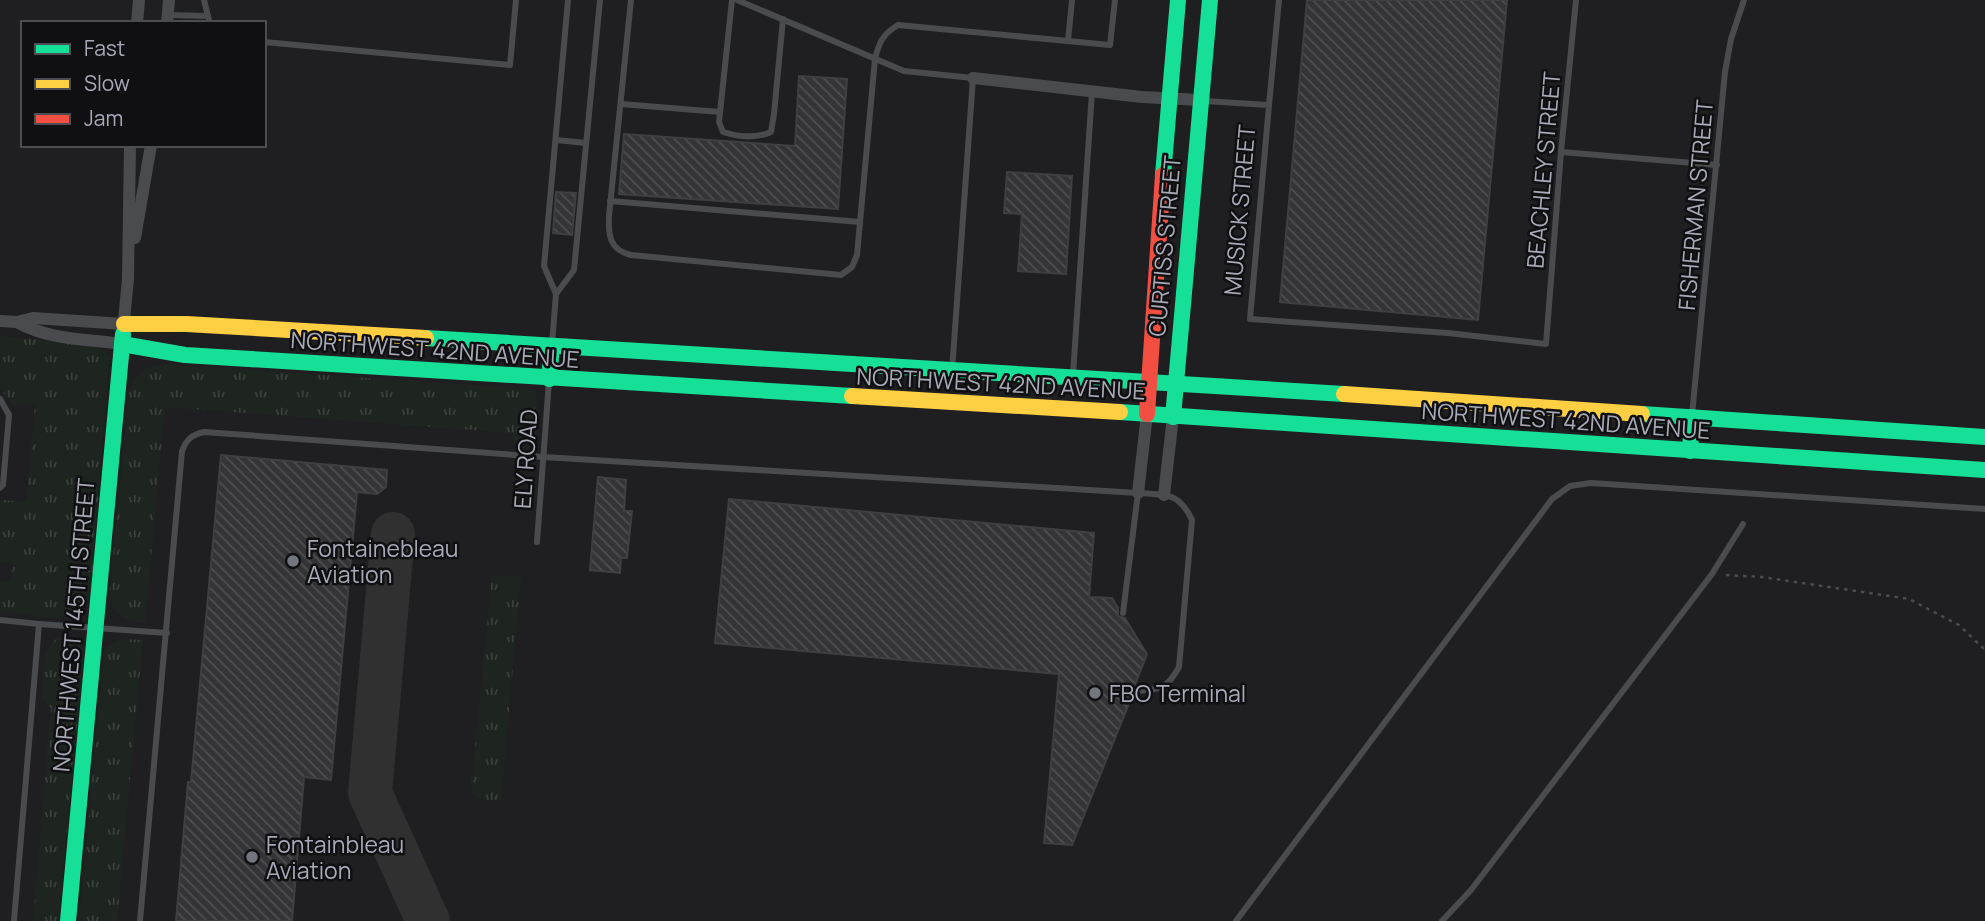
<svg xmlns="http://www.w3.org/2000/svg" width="1985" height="921" font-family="Manrope,sans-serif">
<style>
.built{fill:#1f1f21;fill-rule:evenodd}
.grass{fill:url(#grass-tufts)}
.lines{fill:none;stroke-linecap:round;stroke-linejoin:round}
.taxiway{stroke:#303031;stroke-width:44}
.building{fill:url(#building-back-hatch);stroke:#3e3f41;stroke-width:2}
.path{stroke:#4b4c50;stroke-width:2.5;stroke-dasharray:3.5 5;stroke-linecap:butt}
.lane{stroke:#4a4b4e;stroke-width:6}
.street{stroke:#4a4b4e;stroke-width:12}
.fast{stroke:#16e098;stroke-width:16}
.slow{stroke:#ffcf43;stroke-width:16}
.jam{stroke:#f24e42;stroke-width:16}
.poi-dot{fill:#74767e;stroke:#100f11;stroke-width:2.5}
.labels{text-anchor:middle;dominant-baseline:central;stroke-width:5;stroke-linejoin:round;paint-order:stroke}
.street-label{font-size:23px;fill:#a7aab6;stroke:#100f11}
.poi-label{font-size:23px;fill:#a7aab6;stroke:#100f11;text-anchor:start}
</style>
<defs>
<pattern id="grass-tufts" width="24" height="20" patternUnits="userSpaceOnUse" patternTransform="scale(1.75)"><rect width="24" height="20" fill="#1e241f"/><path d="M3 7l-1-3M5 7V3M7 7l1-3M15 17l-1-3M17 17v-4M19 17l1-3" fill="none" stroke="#3c413d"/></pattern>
<pattern id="building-back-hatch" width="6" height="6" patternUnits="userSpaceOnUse" patternTransform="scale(1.75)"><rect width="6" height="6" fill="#343436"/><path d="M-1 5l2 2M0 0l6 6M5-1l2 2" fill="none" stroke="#4f4f51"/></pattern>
</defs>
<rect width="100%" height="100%" fill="#151515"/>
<path class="built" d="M0 0H1985V921H0ZM23 23H264V145H23Z"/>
<g class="grass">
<path d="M0 336 93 345 106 352 109 358 91 591C84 631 29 614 0 611V581L10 582 14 564 0 562V500L26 502 35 405 12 404 0 388Z"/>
<path d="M160 364 529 389 535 391 536 394C538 413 538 433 523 445L513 444 514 433 165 407 145 623C129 622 116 616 109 601L128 397C132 380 142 367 160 364Z"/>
<path d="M492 575 521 577 501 800C489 800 475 803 471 788Z"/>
<path d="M61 636 75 638 83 648 84 654 58 921H33L51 708 43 700C44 678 39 647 61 636Z"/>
<polygon points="122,639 143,640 117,921 79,921 104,652 106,647"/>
</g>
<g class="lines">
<polyline class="taxiway" points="393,534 370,793 428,921"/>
</g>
<g class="building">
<polygon points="1307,0 1507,0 1478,320 1280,302"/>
<polygon points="799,76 847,79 838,209 619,194 624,134 795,146"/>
<polygon points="1007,172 1072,176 1066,274 1018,271 1022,214 1004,213"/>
<polygon points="556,192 576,193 572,235 553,233"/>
<polygon points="221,455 387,470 386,487 377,494 357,492 331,780 304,777 292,921 176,921 188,782 191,782"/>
<polygon points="598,477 626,480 624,511 632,511 627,558 621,558 620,573 590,570"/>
<polygon points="729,499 1094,533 1089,597 1112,598 1118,608 1118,616 1125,618 1147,654 1135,685 1130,689 1132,696 1126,711 1072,845 1044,843 1059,674 715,643"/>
</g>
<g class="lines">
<polyline class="path" points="1726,575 1762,577 1909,599 1959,625 1985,650"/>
<g class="lane">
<polyline points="204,0 208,16"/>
<path d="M631 0 609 216C608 236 610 250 631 255L841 275 852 267 857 255 875 59C879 42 883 34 898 25L1110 45 1115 0"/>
<path d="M732 0 719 122 723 132C739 137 755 139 771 132L774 114 783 19"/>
<polyline points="737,0 904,71 973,78 952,371"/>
<polyline points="169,15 208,16 210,23"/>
<polyline points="1068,41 1072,0"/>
<polyline points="264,42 510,65 516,0"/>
<polyline points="1204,101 1269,105 1250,319 1448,333 1546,344 1561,152 1576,0"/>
<polyline points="621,104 720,112"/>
<polyline points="1269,105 1279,0"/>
<polyline points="556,140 586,143"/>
<polyline points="1561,152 1717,165"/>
<polyline points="610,201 860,222"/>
<polyline points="556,294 574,270 600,0"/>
<polyline points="552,344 556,294 544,266 568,0"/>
<polyline points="1073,375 1092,92"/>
<polyline points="0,399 9,415 3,485 0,488"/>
<polyline points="1692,415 1725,72 1731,39 1744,0"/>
<polyline points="537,542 549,381"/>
<path d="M1123 613 1138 493C1166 495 1179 492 1192 520L1179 667C1167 689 1160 690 1135 691"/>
<polyline points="0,620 39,624"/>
<polyline points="14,921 39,624 167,633"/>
<path d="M140 921 182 451C187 439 191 435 204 432L543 457 1138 493"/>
<polyline points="1236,921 1552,499 1570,486 1591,483 1985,509"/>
<polyline points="1442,921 1471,890 1712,574 1743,524"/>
</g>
<g class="street">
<polyline points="137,23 139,0"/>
<polyline points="167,23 169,0"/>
<polyline points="973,78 1142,97 1200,100"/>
<polyline points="135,238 151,145"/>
<polyline points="0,321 17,322 33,318 124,324"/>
<path d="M17 322C48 340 88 339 122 344"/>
<polyline points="123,330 128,279 130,145"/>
<polyline points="1138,493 1147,414"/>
<polyline points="1164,495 1173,417"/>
</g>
<g class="fast">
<polyline points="1163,175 1178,0"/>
<polyline points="426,338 1344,394"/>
<polyline points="122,344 185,355 852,396"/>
<polyline points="549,379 552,346"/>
<polyline points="1120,412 1985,470"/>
<polyline points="1642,414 1985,437"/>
<polyline points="1173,417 1210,0"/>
<polyline points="1690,451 1692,417"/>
<polyline points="68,921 123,334"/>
</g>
<g class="slow">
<polyline points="124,324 186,324 426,338"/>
<polyline points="1344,394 1642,414"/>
<polyline points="852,396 1120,412"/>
</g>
<polyline class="jam" points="1147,414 1163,175"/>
</g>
<g class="poi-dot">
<circle cx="293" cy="561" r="7"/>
<circle cx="1095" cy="693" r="7"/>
<circle cx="252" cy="857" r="7"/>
</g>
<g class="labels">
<g class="street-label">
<text transform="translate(1543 170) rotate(-85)">BEACHLEY STREET</text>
<text transform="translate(1695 205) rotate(-85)">FISHERMAN STREET</text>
<text transform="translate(1239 210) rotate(-85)">MUSICK STREET</text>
<text transform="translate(1164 246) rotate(-85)">CURTISS STREET</text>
<text transform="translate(435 349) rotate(4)">NORTHWEST 42ND AVENUE</text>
<text transform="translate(1001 383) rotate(3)">NORTHWEST 42ND AVENUE</text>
<text transform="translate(1566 420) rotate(4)">NORTHWEST 42ND AVENUE</text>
<text transform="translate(525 459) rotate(-86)">ELY ROAD</text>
<text transform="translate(73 625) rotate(-85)">NORTHWEST 145TH STREET</text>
</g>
<g class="poi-label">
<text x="307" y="548">Fontainebleau<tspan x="307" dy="26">Aviation</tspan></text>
<text x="1109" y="693">FBO Terminal</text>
<text x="266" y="844">Fontainbleau<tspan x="266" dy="26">Aviation</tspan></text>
</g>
</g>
<rect x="21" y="21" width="245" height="126" fill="#100f11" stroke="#4c4d53" stroke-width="2"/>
<rect x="35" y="44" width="35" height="10" fill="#16e098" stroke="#4c4d53" stroke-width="2"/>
<text x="84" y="56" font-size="21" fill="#a7aab6">Fast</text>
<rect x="35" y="79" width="35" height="10" fill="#ffcf43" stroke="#4c4d53" stroke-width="2"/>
<text x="84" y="91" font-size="21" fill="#a7aab6">Slow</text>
<rect x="35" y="114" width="35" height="10" fill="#f24e42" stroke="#4c4d53" stroke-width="2"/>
<text x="84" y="126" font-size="21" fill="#a7aab6">Jam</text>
</svg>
